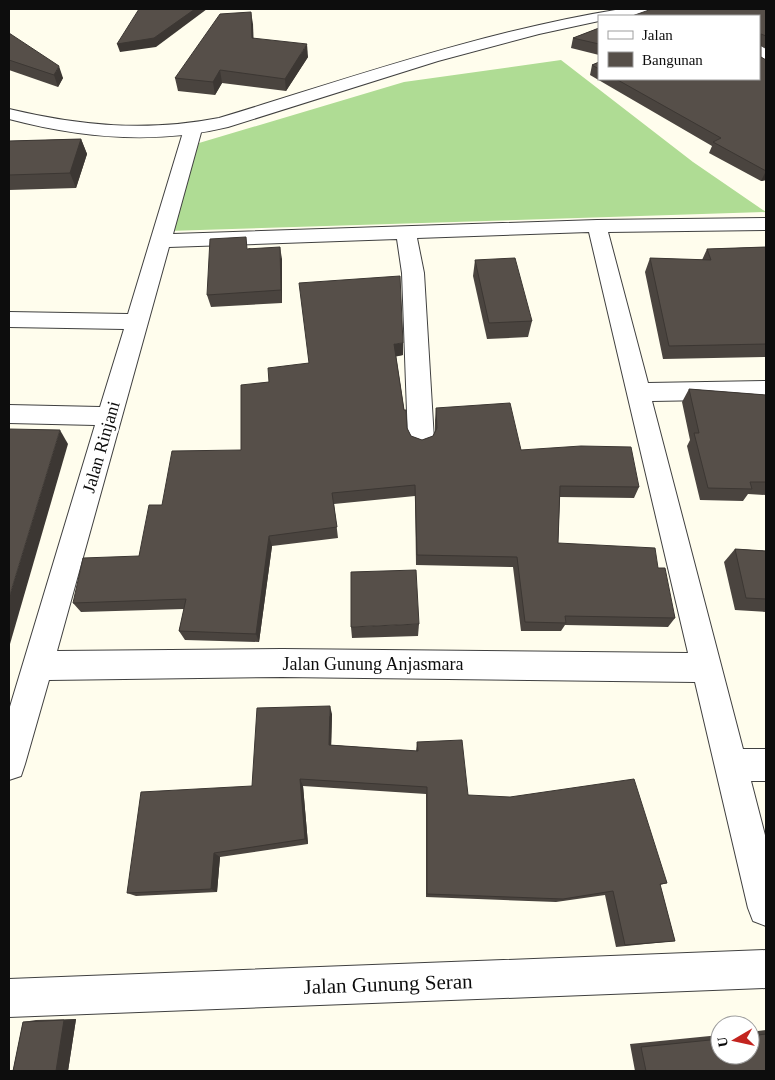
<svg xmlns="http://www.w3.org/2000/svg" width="775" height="1080" font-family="'Times New Roman',serif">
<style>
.forest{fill:#afdc94}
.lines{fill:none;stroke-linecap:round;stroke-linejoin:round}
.minor-casing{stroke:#404040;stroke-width:2}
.tertiary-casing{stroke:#404040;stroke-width:2}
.minor{fill:#fff;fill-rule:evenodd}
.tertiary{fill:#fff;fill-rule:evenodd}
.wall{fill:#4a443f}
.shaded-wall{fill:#3c3733}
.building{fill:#564f49;stroke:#3c3733}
.labels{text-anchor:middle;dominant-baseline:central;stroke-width:5;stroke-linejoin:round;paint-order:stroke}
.street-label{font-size:18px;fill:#0d0d0d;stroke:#fff}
.near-street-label{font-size:21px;fill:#0d0d0d;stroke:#fff}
</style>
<rect width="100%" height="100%" fill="#fffded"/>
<polygon class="forest" points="561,60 693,162 766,212 168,231 199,143 404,82"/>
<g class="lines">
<g class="minor-casing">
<g id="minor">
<polygon points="759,45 766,49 766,71 759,67"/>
<path d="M193 124 199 125 202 129 173 234 597 220 766 218V230L608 232 648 383 766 381V399L652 401 743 749H766V781H751L766 839V926L753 921 748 908 695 682 282 677 49 680 25 764 21 776 9 780V710L95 425 9 423V405L100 407 124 329 9 327V312L128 314 184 129 187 125ZM589 232 688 653 282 649 57 651 169 247 397 239 402 273 408 440 412 447 421 450 430 447 434 440 424 273 417 238Z"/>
<polygon points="766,950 766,988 9,1017 9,979"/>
</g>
</g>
<g class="tertiary-casing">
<path id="tertiary" d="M621 9H653L651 12 629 16H599V21L539 34 438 61 228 127C154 145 81 138 9 119V109C80 126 147 132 219 118 351 78 484 31 621 9Z"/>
</g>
<use href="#minor" class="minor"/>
<use href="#tertiary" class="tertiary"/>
</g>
<g class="wall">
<polygon points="766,9 766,48 761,46 761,57 766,60 766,180 761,181 709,153 712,146 590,75 592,65 599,62 599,79 759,79 759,16"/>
<polygon points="251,12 253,38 308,57 286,91 222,83 215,95 178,91 175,78"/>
<polygon points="599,28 599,55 571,48 573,38"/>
<polygon points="9,33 63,78 58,87 9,70"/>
<polygon points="81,139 87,154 76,188 9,190 9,141"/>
<polygon points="766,247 766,357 663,359 645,272 650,258 702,260 707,249"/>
<polygon points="249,248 282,259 282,303 211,307 207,295"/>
<polygon points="475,260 532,321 528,337 487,339 473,276"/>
<polygon points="403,343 403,355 396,356 407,428 411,436 422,440 433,436 435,431 435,420 436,408 521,450 639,487 634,498 560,497 558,543 658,568 675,618 668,627 565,625 561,631 521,631 513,567 416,565 415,496 334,504 338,538 272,546 259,642 185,640 179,631 184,609 81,612 73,603 139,556 162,505 241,450 269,382 309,363"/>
<polygon points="689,389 766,395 766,495 748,494 743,501 700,500 687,446 690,440 682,402"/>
<polygon points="735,549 766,551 766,612 735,610 724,562"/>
<polygon points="419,624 418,636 352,638 351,627"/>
<polygon points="332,714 331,745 416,751 417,742 468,795 667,883 660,885 675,941 616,947 605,895 556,902 426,897 426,794 303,786 308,844 220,857 217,892 136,896 127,893 252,786"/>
<polygon points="76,1019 68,1071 13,1071 23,1022 36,1020"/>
<polygon points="766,1030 766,1071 635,1071 630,1044 720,1035 720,1055 750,1055 750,1032"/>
</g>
<g class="shaded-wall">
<polygon points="195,9 207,9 156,47 120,52 117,44"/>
<polygon points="251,12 253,24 254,50 252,38"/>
<polygon points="307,44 308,57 286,91 285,79"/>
<polygon points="59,66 63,78 58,87 54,75"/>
<polygon points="220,70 222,83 215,95 213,82"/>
<polygon points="81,139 87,154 76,188 70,173"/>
<polygon points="766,171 766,180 761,181"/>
<polygon points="280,247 282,259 282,303 281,290"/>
<polygon points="403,343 403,355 394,357 394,344"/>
<polygon points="60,430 68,444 10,644 9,643 9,598"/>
<polygon points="269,536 272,546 259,642 256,634"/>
<polygon points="330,706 332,714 331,753 329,745"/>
<polygon points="300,779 303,786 308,844 305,839"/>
<polygon points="214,853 220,857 217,892 211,889"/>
<polygon points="76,1019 68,1071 56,1071 64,1020"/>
</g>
<g class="building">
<polygon points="139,9 195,9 154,38 117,44"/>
<polygon points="652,9 766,9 766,36 761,34 761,57 766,60 766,171 713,142 721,138 616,79 759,79 759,16 632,16"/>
<polygon points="251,12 252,38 307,44 285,79 220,70 213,82 175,78 220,14"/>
<polygon points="599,28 599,44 573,38"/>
<polygon points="9,33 59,66 54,75 9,60"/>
<polygon points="599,62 599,69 592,65"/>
<polygon points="81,139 70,173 9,175 9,141"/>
<polygon points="246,237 247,249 280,247 281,290 207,295 210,239"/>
<polygon points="766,247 766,344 669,346 650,258 711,260 707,249"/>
<polygon points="515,258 532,321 489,323 475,260"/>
<polygon points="400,276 403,343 394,344 404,410 406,410 407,428 411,436 422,440 433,436 437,428 436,408 510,403 521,450 581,446 631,447 639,487 560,486 558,543 655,548 658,568 665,568 675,618 565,616 566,623 525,622 517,557 417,555 415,485 332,493 337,527 269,536 256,634 179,631 186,599 73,603 83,558 139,556 149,505 162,505 172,451 241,450 241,385 269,382 268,368 309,363 299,283"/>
<polygon points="689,389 766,395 766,482 750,482 752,489 708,488 694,433 699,433"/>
<polygon points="9,429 60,430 9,598"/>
<polygon points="735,549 766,551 766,599 746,598"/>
<polygon points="416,570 419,624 351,627 351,572"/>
<polygon points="330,706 329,745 418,751 417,742 462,740 468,795 510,797 634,779 667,883 660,884 675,941 625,945 613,891 563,899 427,894 427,787 300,779 305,839 214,853 211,889 127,893 141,792 252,786 257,708"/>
<polygon points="64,1020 56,1071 13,1071 23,1022"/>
<polygon points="766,1034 766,1071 646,1071 641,1047 720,1039 720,1055 750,1055 750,1036"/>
</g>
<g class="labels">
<g class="street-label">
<text transform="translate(101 447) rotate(-74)">Jalan Rinjani</text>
<text x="373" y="664">Jalan Gunung Anjasmara</text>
</g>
<g class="near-street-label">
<text transform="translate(388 984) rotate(-2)">Jalan Gunung Seran</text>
</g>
</g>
<rect width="775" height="1080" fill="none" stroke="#0d0d0d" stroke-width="20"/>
<rect x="598" y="15" width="162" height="65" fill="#ffffff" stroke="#9e9e9e"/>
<rect x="608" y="31" width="25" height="8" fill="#ffffff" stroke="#9e9e9e"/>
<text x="642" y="40" font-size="15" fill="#0d0d0d">Jalan</text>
<rect x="608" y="52" width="25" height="15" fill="#564f49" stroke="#9e9e9e"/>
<text x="642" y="65" font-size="15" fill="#0d0d0d">Bangunan</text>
<g transform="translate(735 1040) rotate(261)"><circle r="24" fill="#ffffff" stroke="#9e9e9e"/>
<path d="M0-4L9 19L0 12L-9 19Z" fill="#c3241f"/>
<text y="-8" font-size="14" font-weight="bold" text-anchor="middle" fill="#0d0d0d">U</text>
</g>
</svg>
